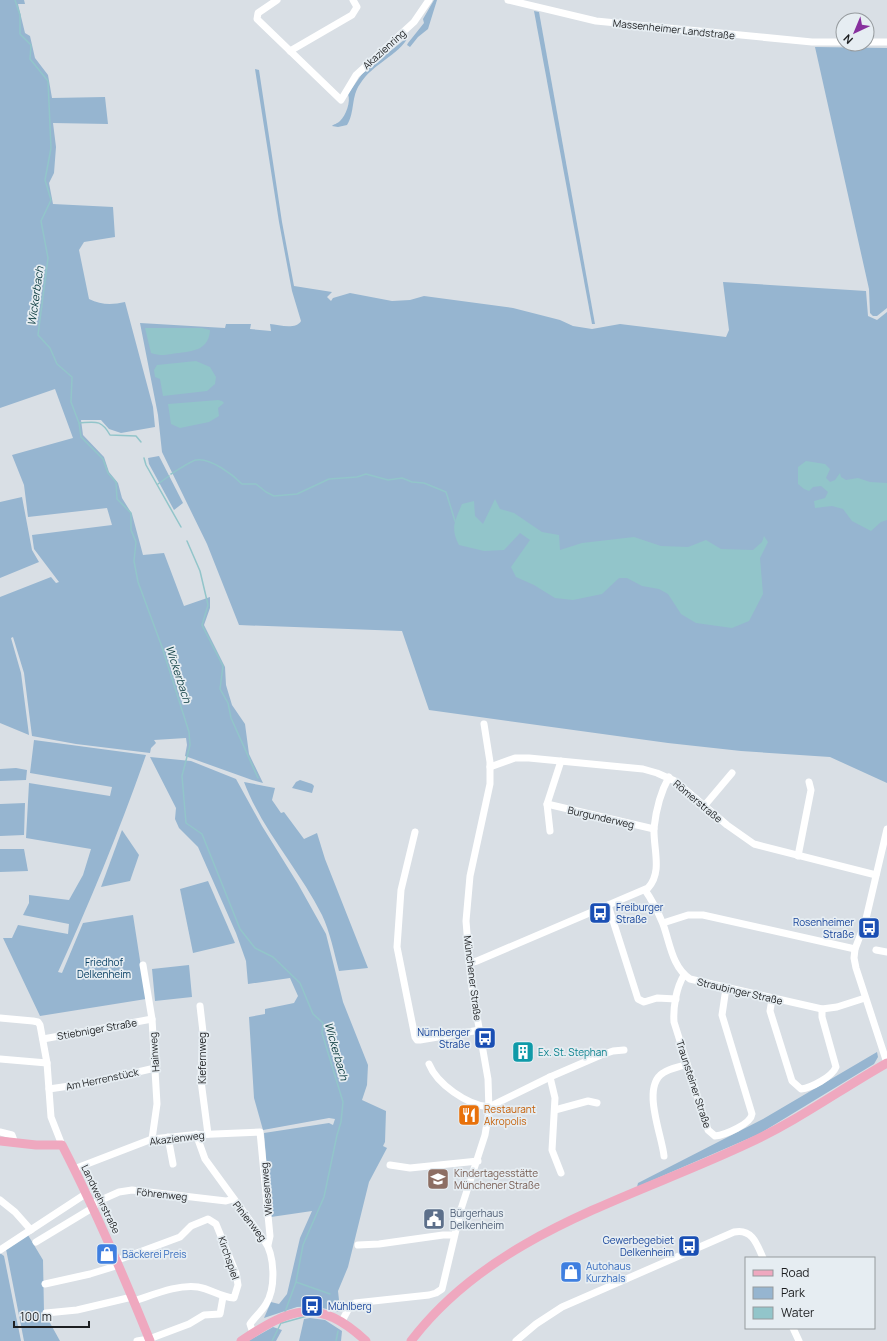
<svg xmlns="http://www.w3.org/2000/svg" width="887" height="1341" font-family="Manrope,sans-serif">
<style>
.green{fill:#96b5d0}
.water{fill:#92c5ca}
.lines{fill:none;stroke-linecap:round;stroke-linejoin:round}
.stream{stroke:#92c5ca;stroke-width:1.5}
.minor{stroke:#fff;stroke-width:7}
.major{stroke:#efa8bf;stroke-width:9}
.labels{text-anchor:middle;dominant-baseline:central;stroke-width:3.5;stroke-linejoin:round;paint-order:stroke}
.street-label{font-size:10px;fill:#1d1f21;stroke:#e6edf2}
.transit-label{font-size:10px;fill:#164399;stroke:#e6edf2;text-anchor:end}
.park-label{font-size:10px;fill:#053d62;stroke:#e6edf2}
.culture-label{font-size:10px;fill:#0d838f;stroke:#e6edf2;text-anchor:start}
.food-label{font-size:10px;fill:#c56008;stroke:#e6edf2;text-anchor:start}
.education-label{font-size:10px;fill:#785e54;stroke:#e6edf2;text-anchor:start}
.service-label{font-size:10px;fill:#4e5e75;stroke:#e6edf2;text-anchor:start}
.shop-label{font-size:10px;fill:#366cbe;stroke:#e6edf2;text-anchor:start}
.water-label{font-size:11px;font-style:italic;fill:#124145;stroke:#e6edf2}
</style>
<rect width="100%" height="100%" fill="#d9dfe5"/>
<g class="green">
<path d="M0 0H24L25 4H18L25 33 30 36 35 58 48 75 52 98 105 97 108 124 53 123 56 147 54 173 49 183 53 204 113 207 115 237 84 242 79 250 89 299C101 305 112 305 125 302L153 407 155 427 121 433 109 429 101 420H81L83 435 104 457 109 472 118 483 122 498 132 514 143 555 164 553 184 606 210 597V608L204 625 225 667 226 685 232 705 245 724 249 754 263 783 252 780 185 756 187 745 186 738 154 740 156 743 151 748 150 753 76 744 32 736 24 673 13 637 11 638 21 673 29 735 0 723V597L51 577 56 583 59 582 34 549 32 535 112 525 107 508 28 517 24 485 12 455 73 438 55 389 0 408Z"/>
<polygon points="434,0 437,0 428,29 418,37 410,47 407,45 408,43 424,23 423,19"/>
<polygon points="534,11 539,12 595,324 592,324"/>
<path d="M409 36C398 56 372 64 360 84 351 96 355 113 347 125L338 127 332 126C334 124 337 124 340 121 346 115 351 102 348 94L362 74Z"/>
<polygon points="815,47 887,48 887,308 877,316 873,316 870,313 869,289"/>
<path d="M255 69 259 70 282 222 294 286 332 292 327 297 331 301 333 298 350 293 392 301 410 300 424 296 513 308 560 320 573 326 592 329 620 324 726 337 729 330 723 282 866 291 868 316 877 320 887 312V783L830 757 741 751 668 743 429 710 402 631 239 625 207 544 162 452 158 415 140 323 225 328 226 324H251L250 329 271 331 270 324C279 325 296 330 301 321L292 291 279 222Z"/>
<polygon points="159,456 183,503 174,510 149,464 148,458"/>
<polygon points="22,497 32,550 39,562 0,578 0,502"/>
<path d="M34 740 146 755C120 829 91 900 58 972L62 973 83 923 133 915 146 999 40 1016 3 938H12L18 925 68 934 69 924 23 915 29 903V895L69 900 83 875 91 849 26 838 29 783 110 796 112 787 30 773Z"/>
<polygon points="150,757 191,761 236,779 262,826 298,884 326,934 343,1002 368,1065 367,1085 362,1100 386,1111 385,1142 383,1146 387,1148 369,1182 348,1267 338,1291 339,1300 345,1307 339,1312 314,1306 297,1307 264,1318 271,1302 279,1304 287,1294 300,1238 312,1211 271,1217 264,1133 329,1123 333,1125 335,1119 329,1118 263,1130 254,1098 249,1017 265,1014 265,1009 294,1003 298,996 290,978 248,984 246,961 236,933 198,847 179,828 175,819 176,808"/>
<polygon points="16,768 27,770 26,780 0,781 0,769"/>
<polygon points="300,780 312,784 314,786 312,793 292,788 296,782"/>
<path d="M244 782 275 788 272 800 281 813 284 812 304 839 317 833 325 859 368 968 339 971C334 952 330 932 322 915 299 869 262 830 244 782Z"/>
<polygon points="25,803 24,835 0,836 0,804"/>
<polygon points="122,830 139,855 130,881 101,887"/>
<polygon points="0,849 24,849 28,871 0,872"/>
<polygon points="208,881 235,943 193,953 180,889"/>
<polygon points="189,965 192,997 155,1001 152,969"/>
<polygon points="877,1052 878,1057 874,1064 759,1134 637,1187 638,1183 763,1119"/>
<polygon points="28,1235 43,1260 44,1312 60,1341 24,1341 6,1249"/>
<polygon points="0,1253 4,1256 21,1341 0,1341"/>
<polygon points="310,1318 325,1320 342,1331 341,1341 299,1341 304,1319"/>
<polygon points="273,1327 282,1330 276,1341 248,1341"/>
</g>
<g class="water">
<path d="M145 328H202L210 330C209 349 195 351 179 353 167 354 164 357 151 353Z"/>
<polygon points="196,361 210,367 216,377 215,384 207,391 163,396 160,379 155,377 154,370 157,365"/>
<polygon points="218,400 222,401 224,403 218,408 219,416 209,422 180,428 171,424 168,404"/>
<polygon points="806,461 825,464 830,469 826,478 830,482 835,480 840,473 841,477 846,480 858,478 870,482 887,483 887,520 881,522 871,531 852,521 843,509 832,506 815,508 814,501 825,498 828,492 821,486 813,487 809,491 804,489 798,484 798,467"/>
<path d="M495 499 500 509 514 513 542 532 559 535 560 550 582 543 634 537 661 546 688 547 706 540 721 549 753 550 762 542 764 536 768 542 760 558 763 594 749 621 732 628 696 623 681 614 668 594 659 589 642 586 627 578H619L602 594 573 600 555 598 534 585 516 577 511 567 530 540 520 533 504 550 484 551 459 545C450 528 455 521 462 504L474 501 475 516 483 524Z"/>
</g>
<g class="lines">
<g class="stream">
<polyline points="15,0 20,15 20,34 31,45 30,59 48,81 51,148 45,180 51,200 41,221 48,258 38,335 50,348 57,364 72,377 71,402 79,423 81,437 103,459 108,473 116,482 117,499 131,513 131,530 136,542 134,561 138,582 162,647 189,732 190,745 182,776 186,823 202,834 240,929 255,948 273,957 300,983 313,1014 323,1023 322,1033 343,1102 341,1122 337,1135 324,1197 303,1245 296,1282 285,1312"/>
<path d="M79 423C95 422 101 419 110 435L136 436 141 442"/>
<polyline points="144,458 146,465 181,527"/>
<path d="M171 474C176 471 191 461 196 460 210 457 233 475 242 484H256L266 492 274 496 297 494 329 479 357 477 366 474 388 480 402 478 412 482 424 483 446 492 455 521"/>
<polyline points="158,484 169,476"/>
<polyline points="187,541 200,571 208,605 202,625 223,666 220,689 228,703 231,718 258,778"/>
<polyline points="296,1282 330,1294"/>
<polyline points="282,1323 307,1316"/>
<polyline points="272,1341 282,1321"/>
<polyline points="336,1341 338,1331"/>
</g>
<g class="minor">
<polyline points="277,0 258,13 257,19 341,100 356,75 414,22 429,0"/>
<polyline points="508,0 596,21 812,42 843,42"/>
<polyline points="867,42 887,42"/>
<polyline points="290,51 352,15 357,7 353,0"/>
<polyline points="490,767 515,758 529,758 643,769 657,773 675,781 727,825 754,844 876,875"/>
<polyline points="547,804 654,829"/>
<polyline points="705,805 732,773"/>
<polyline points="887,829 865,923 855,949 854,958 856,968 887,1063"/>
<polyline points="550,831 547,804 561,761"/>
<polyline points="415,832 401,890 397,947 415,1037 417,1040 420,1040 480,1030"/>
<polyline points="798,856 811,790 809,782"/>
<path d="M645 890C652 900 658 912 663 924 670 943 672 967 690 979L822 1009 837 1007 865 998"/>
<polyline points="608,905 638,999 644,1002 657,998 676,999"/>
<polyline points="663,923 688,915 703,915 855,949"/>
<polyline points="876,950 887,952"/>
<path d="M469 963 477 961 648 888C663 872 653 848 654 828 656 810 660 793 669 777"/>
<polyline points="143,965 152,1019 157,1104 152,1139"/>
<path d="M684 975C676 988 673 1008 674 1022L708 1130 715 1136C725 1135 751 1124 752 1114L722 1015 726 988"/>
<path d="M772 999 770 1011 792 1081 801 1089C811 1088 832 1077 836 1067L822 1017V1009"/>
<polyline points="200,1006 203,1032 201,1081 208,1134"/>
<polyline points="0,1018 33,1021 38,1022 40,1025 47,1063 51,1117 62,1145"/>
<polyline points="43,1039 152,1019"/>
<polyline points="0,1059 47,1063"/>
<path d="M429 1064C437 1084 467 1105 489 1107L550 1077 601 1055 613 1051 624 1050"/>
<polyline points="550,1077 555,1098 552,1150 561,1173"/>
<polyline points="49,1089 90,1083 155,1068"/>
<polyline points="555,1110 588,1101 597,1103"/>
<polyline points="0,1132 12,1135 15,1143"/>
<path d="M196 1134 205 1159 264 1240C275 1255 276 1288 266 1304 262 1311 255 1317 250 1324L253 1333"/>
<polyline points="168,1137 173,1164"/>
<path d="M664 1156C662 1135 641 1087 663 1073 670 1068 680 1067 687 1064"/>
<polyline points="390,1165 410,1168 478,1161"/>
<polyline points="74,1169 152,1139 191,1135 260,1132 270,1236 268,1245"/>
<polyline points="0,1200 15,1212 31,1230"/>
<polyline points="92,1204 119,1192 132,1190 226,1201 233,1199"/>
<polyline points="36,1242 94,1207"/>
<polyline points="358,1245 379,1244 443,1235 454,1235"/>
<polyline points="0,1250 87,1193"/>
<path d="M118 1260 180 1237 191 1226 208 1219 216 1224 236 1273 238 1285 234 1298C220 1297 211 1289 198 1287 178 1284 153 1295 134 1301"/>
<polyline points="45,1284 90,1274 119,1265"/>
<polyline points="46,1313 77,1310 132,1297"/>
<polyline points="342,1321 349,1308 355,1303 429,1295 436,1293 442,1289 461,1209 485,1135 489,1111 488,1079 471,982 466,921 470,876 490,784 490,762 484,724"/>
<polyline points="793,1328 799,1341"/>
<polyline points="137,1341 149,1339 189,1324 204,1315 220,1314 223,1297"/>
<path d="M516 1341 536 1324 562 1307 734 1232C752 1228 757 1244 763 1258"/>
</g>
<g class="major">
<path d="M0 1141 36 1145H62C95 1209 123 1274 150 1341"/>
<path d="M241 1341C292 1307 318 1297 366 1341"/>
<path d="M411 1341C494 1232 631 1199 749 1143 797 1121 841 1089 887 1063"/>
</g>
</g>
<defs>
<g id="bus-square" transform="scale(1.15)"><rect x="-9" y="-9" width="18" height="18" rx="4" fill="#1a4fb4" stroke="#e6edf2"/><path d="M-5-6H5V4H4V6H2V4H-2V6H-4V4H-5ZM-3.5-4V0h7V-4ZM-3.5 1.2v1.5H-2V1.2ZM2 1.2v1.5H3.5V1.2Z" fill="#fff"/></g>
<g id="building-square" transform="scale(1.15)"><rect x="-9" y="-9" width="18" height="18" rx="4" fill="#0f9aa8" stroke="#e6edf2"/><path d="M-4-6H4V6H1V3H-1V6H-4ZM-2.5-4.3h1.7v1.8h-1.7ZM.8-4.3h1.7v1.8H.8ZM-2.5-1h1.7V.8h-1.7ZM.8-1h1.7V.8H.8Z" fill="#fff"/></g>
<g id="restaurant-square" transform="scale(1.15)"><rect x="-9" y="-9" width="18" height="18" rx="4" fill="#e8710a" stroke="#e6edf2"/><path d="M-5-6h1v4h1v-4h1v4h1v-4h1v5L-1.5 .5V6h-2V.5L-5-1ZM5-6V6H3V1.5H1.5Q1.5-4 5-6Z" fill="#fff"/></g>
<g id="school-square" transform="scale(1.15)"><rect x="-9" y="-9" width="18" height="18" rx="4" fill="#8d6e63" stroke="#e6edf2"/><path d="M0-5L7-2L0 1L-7-2ZM-4 1L0 2.5L4 1V4Q0 6-4 4Z" fill="#fff"/></g>
<g id="civic-square" transform="scale(1.15)"><rect x="-9" y="-9" width="18" height="18" rx="4" fill="#5c6f8a" stroke="#e6edf2"/><path d="M-.6-6.5H3V-4.5H.6V-3L4-1V1h2V6H-6V1h2V-1L-.6-3ZM-1.2 2.5V6h2.4V2.5Z" fill="#fff"/></g>
<g id="shop-square" transform="scale(1.15)"><rect x="-9" y="-9" width="18" height="18" rx="4" fill="#3f7fe0" stroke="#e6edf2"/><path d="M-5-2.5h2.3a2.7 3.5 0 0 1 5.4 0H5L5.5 6h-11ZM-1.5-2.5h3a1.5 2.3 0 0 0-3 0Z" fill="#fff"/></g>
</defs>
<g fill-rule="evenodd">
<use href="#bus-square" x="600" y="913"/>
<use href="#bus-square" x="869" y="928"/>
<use href="#bus-square" x="485" y="1038"/>
<use href="#building-square" x="523" y="1052"/>
<use href="#restaurant-square" x="469" y="1115"/>
<use href="#school-square" x="438" y="1179"/>
<use href="#civic-square" x="434" y="1219"/>
<use href="#bus-square" x="689" y="1246"/>
<use href="#shop-square" x="107" y="1254"/>
<use href="#shop-square" x="571" y="1272"/>
<use href="#bus-square" x="312" y="1306"/>
</g>
<g class="labels">
<g class="street-label">
<text transform="translate(674 29) rotate(6)">Massenheimer Landstraße</text>
<text transform="translate(384 49) rotate(-42)">Akazienring</text>
<text transform="translate(698 801) rotate(40)">Römerstraße</text>
<text transform="translate(601 817) rotate(13)">Burgunderweg</text>
<text transform="translate(473 978) rotate(83)">Münchener Straße</text>
<text transform="translate(740 991) rotate(13)">Straubinger Straße</text>
<text transform="translate(97 1029) rotate(-10)">Stiebniger Straße</text>
<text transform="translate(154 1052) rotate(-94)">Hainweg</text>
<text transform="translate(202 1058) rotate(-90)">Kiefernweg</text>
<text transform="translate(102 1079) rotate(-12)">Am Herrenstück</text>
<text transform="translate(694 1084) rotate(72)">Traunsteiner Straße</text>
<text transform="translate(177 1138) rotate(-7)">Akazienweg</text>
<text transform="translate(266 1189) rotate(-95)">Wiesenweg</text>
<text transform="translate(162 1194) rotate(6)">Föhrenweg</text>
<text transform="translate(101 1199) rotate(64)">Landwehrstraße</text>
<text transform="translate(250 1221) rotate(52)">Pinienweg</text>
<text transform="translate(229 1258) rotate(71)">Kirchspiel</text>
</g>
<g class="transit-label">
<text x="616" y="907" text-anchor="start">Freiburger<tspan x="616" dy="12">Straße</tspan></text>
<text x="854" y="922">Rosenheimer<tspan x="854" dy="12">Straße</tspan></text>
<text x="470" y="1032">Nürnberger<tspan x="470" dy="12">Straße</tspan></text>
<text x="674" y="1240">Gewerbegebiet<tspan x="674" dy="12">Delkenheim</tspan></text>
<text x="328" y="1306" text-anchor="start">Mühlberg</text>
</g>
<g class="park-label">
<text x="104" y="962">Friedhof<tspan x="104" dy="12">Delkenheim</tspan></text>
</g>
<g class="culture-label">
<text x="538" y="1052">Ex. St. Stephan</text>
</g>
<g class="food-label">
<text x="484" y="1109">Restaurant<tspan x="484" dy="12">Akropolis</tspan></text>
</g>
<g class="education-label">
<text x="454" y="1173">Kindertagesstätte<tspan x="454" dy="12">Münchener Straße</tspan></text>
</g>
<g class="service-label">
<text x="450" y="1213">Bürgerhaus<tspan x="450" dy="12">Delkenheim</tspan></text>
</g>
<g class="shop-label">
<text x="122" y="1254">Bäckerei Preis</text>
<text x="586" y="1266">Autohaus<tspan x="586" dy="12">Kurzhals</tspan></text>
</g>
<g class="water-label">
<text transform="translate(35 296) rotate(-82)">Wickerbach</text>
<text transform="translate(179 674) rotate(72)">Wickerbach</text>
<text transform="translate(337 1051) rotate(74)">Wickerbach</text>
</g>
</g>
<rect x="745" y="1257" width="130" height="72" fill="#e6edf2" stroke="#969b9e"/>
<rect x="753" y="1270" width="20" height="6" fill="#efa8bf" stroke="#969b9e"/>
<text x="781" y="1277" font-size="12" fill="#1d1f21">Road</text>
<rect x="753" y="1287" width="20" height="12" fill="#96b5d0" stroke="#969b9e"/>
<text x="781" y="1297" font-size="12" fill="#1d1f21">Park</text>
<rect x="753" y="1307" width="20" height="12" fill="#92c5ca" stroke="#969b9e"/>
<text x="781" y="1317" font-size="12" fill="#1d1f21">Water</text>
<g transform="translate(855 32) rotate(224)"><circle r="19" fill="#e6edf2" stroke="#969b9e"/>
<path d="M0-3L7 15L0 10L-7 15Z" fill="#87309e"/>
<text y="-6" font-size="11" font-weight="bold" text-anchor="middle" fill="#1d1f21">N</text>
</g>
<path d="M14 1321v6h75v-6" fill="none" stroke="#1d1f21" stroke-width="2"/>
<text x="20" y="1321" font-size="12" fill="#1d1f21" stroke="#e6edf2" stroke-width="3" paint-order="stroke">100 m</text>
</svg>
